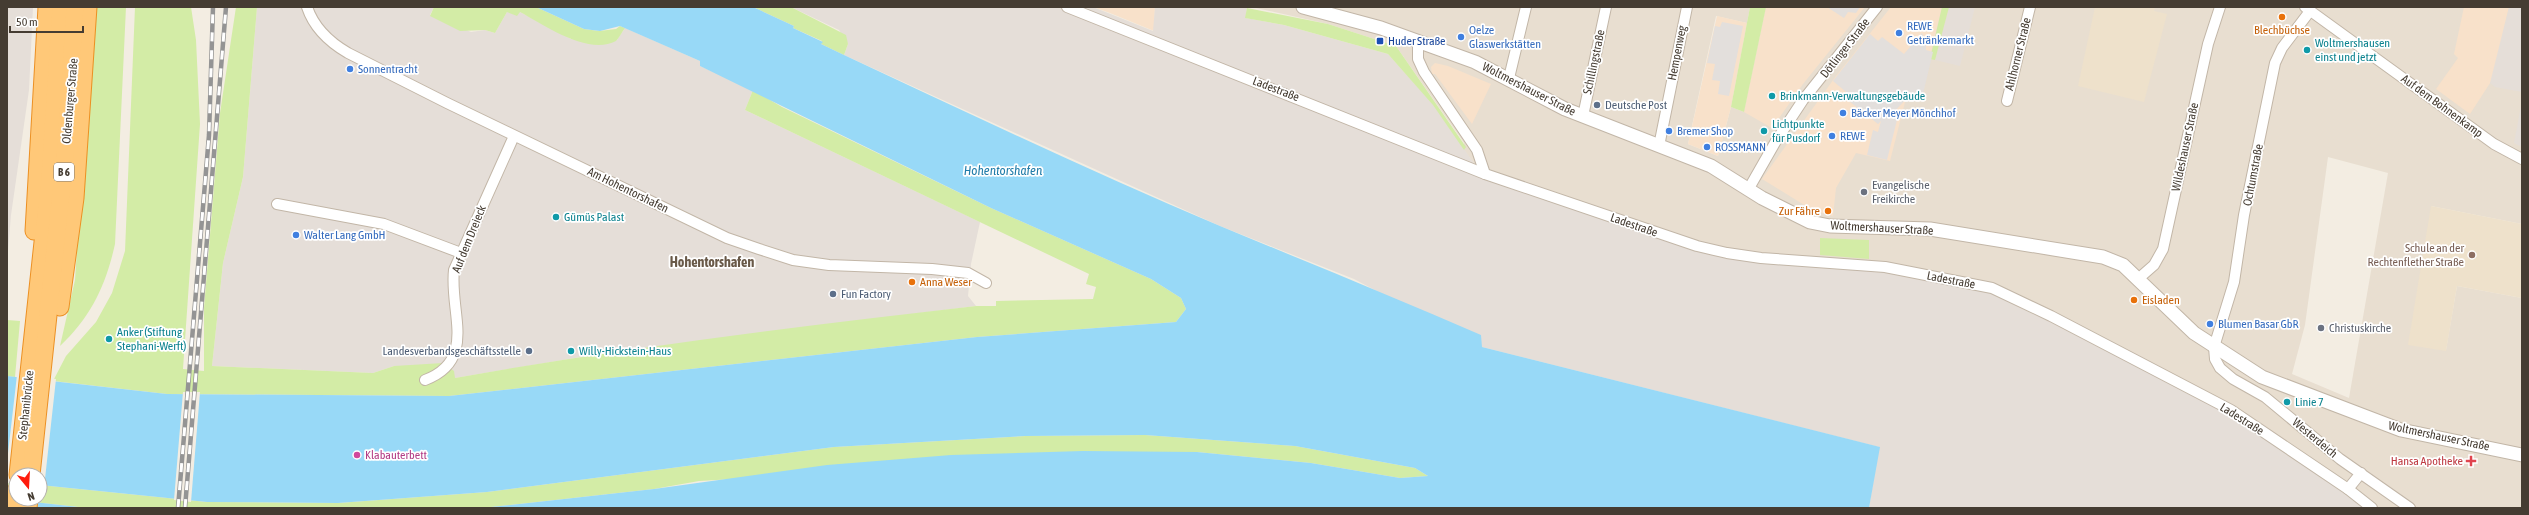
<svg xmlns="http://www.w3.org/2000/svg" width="2529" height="515" font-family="'Asap Condensed',sans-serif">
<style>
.residential{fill:#e8ded0;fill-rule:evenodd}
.commercial{fill:#f8e1ca}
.industrial{fill:#e5ded8}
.education{fill:#eee1cb}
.green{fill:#d3eca6}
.parking{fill:#e3dfdc}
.water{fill:#98d9f7}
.pier{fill:#f3ede2}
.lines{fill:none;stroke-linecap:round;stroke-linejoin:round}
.minor-casing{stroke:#c2b6a7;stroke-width:12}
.tertiary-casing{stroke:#c2b6a7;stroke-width:15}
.trunk-casing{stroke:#ec9023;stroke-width:19}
.minor{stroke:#fff;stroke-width:10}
.tertiary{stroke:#fff;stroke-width:13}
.trunk{stroke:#ffc878;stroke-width:17}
.rail-casing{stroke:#949494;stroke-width:4.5}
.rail{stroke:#fff;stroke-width:3;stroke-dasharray:9;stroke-linecap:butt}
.food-dot{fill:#e8710a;stroke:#fff;stroke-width:1.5}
.shop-dot{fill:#3f7fe0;stroke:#fff;stroke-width:1.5}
.transit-dot{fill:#1a4fb4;stroke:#fff;stroke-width:1.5}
.culture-dot{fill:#0f9aa8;stroke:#fff;stroke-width:1.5}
.service-dot{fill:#5c6f8a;stroke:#fff;stroke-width:1.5}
.worship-dot{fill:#6b7280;stroke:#fff;stroke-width:1.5}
.education-dot{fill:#8d6e63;stroke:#fff;stroke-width:1.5}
.hotel-dot{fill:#d1479c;stroke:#fff;stroke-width:1.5}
.health-dot{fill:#e0444e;stroke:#fff;stroke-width:1.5}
.labels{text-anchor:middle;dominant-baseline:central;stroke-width:3.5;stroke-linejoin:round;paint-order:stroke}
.shield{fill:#fff;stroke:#7d7670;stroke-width:1}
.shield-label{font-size:11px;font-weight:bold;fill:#453c32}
.shop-label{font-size:12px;fill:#366cbe;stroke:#fff;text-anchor:start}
.food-label{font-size:12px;fill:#c56008;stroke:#fff;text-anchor:start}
.transit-label{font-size:12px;fill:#164399;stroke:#fff;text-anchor:start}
.culture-label{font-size:12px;fill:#0d838f;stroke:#fff;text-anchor:start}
.street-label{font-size:12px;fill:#453c32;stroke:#fff}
.service-label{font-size:12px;fill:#4e5e75;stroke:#fff;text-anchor:start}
.worship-label{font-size:12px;fill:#5b616d;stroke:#fff;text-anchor:start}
.education-label{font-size:12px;fill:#785e54;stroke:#fff;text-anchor:end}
.hotel-label{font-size:12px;fill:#b23c85;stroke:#fff;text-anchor:start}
.health-label{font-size:12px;fill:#be3a42;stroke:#fff;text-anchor:end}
.water-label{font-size:13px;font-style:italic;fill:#207ca9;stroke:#fff}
.quarter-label{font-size:14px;font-weight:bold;fill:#695948;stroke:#fff}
</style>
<rect width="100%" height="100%" fill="#f3ede2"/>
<path class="residential" d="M1238 7H1750L1747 23 1716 16 1688 144 1718 156 1731 107 1744 112 1766 7H2522V224L2431 206 2446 350 2457 286 2522 298V508H2377L1727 251 1477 168 1464 150V143L1396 46 1328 24 1256 8ZM2328 157 2388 173 2349 398 2292 374 2305 325Z"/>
<g class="commercial">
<polygon points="1093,7 1155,7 1154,31 1110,13"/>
<polygon points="1766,7 1865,7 1803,84 1772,128 1744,112"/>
<polygon points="1891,7 1942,7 1920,99 1910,97 1905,102 1890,161 1856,153 1836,188 1833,216 1814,211 1762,179 1836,76"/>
<polygon points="2464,7 2509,7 2492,80 2470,114 2436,89 2458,58 2454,54"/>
<polygon points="1717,16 1747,23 1731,107 1718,156 1688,144"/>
<polygon points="1435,63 1448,66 1491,84 1472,124 1435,74 1432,74 1431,67"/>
</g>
<g class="industrial">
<polygon points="7,7 33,7 29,90 11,215 7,263"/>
<polygon points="257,7 434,7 430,15 471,32 485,30 495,33 507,12 520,12 571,39 605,44 617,40 625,28 700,61 700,66 753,90 745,110 980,222 971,264 968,296 976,306 605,353 455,378 394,366 373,373 212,366 223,263 243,177"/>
<polygon points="791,7 1093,7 1153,31 1155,7 1247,8 1246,18 1284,25 1388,54 1434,105 1477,168 1727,251 1818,259 1993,287 2233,407 2377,508 1869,508 1879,447 1482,347 1354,279 1220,226 844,55 848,44 839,30"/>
<polygon points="1949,7 1975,7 1960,66 1935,60"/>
<polygon points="2509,7 2522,7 2522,92 2495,87 2490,83"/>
<polygon points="2522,101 2522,147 2514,143"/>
</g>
<g class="education">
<polygon points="2095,7 2155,7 2154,11 2167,14 2144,102 2078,86"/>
<polygon points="2431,206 2522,224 2522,298 2457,286 2446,351 2408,345"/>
</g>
<g class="green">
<path d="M93 7H126L115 244C106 285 91 317 60 346L75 280Z"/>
<path d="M135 7H191L196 40 200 124 183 369 204 371V308L220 113 236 7H257L243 177 223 263 212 366 373 373 394 366 443 363 454 371 455 378C628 347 802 326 976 306H996V301L1093 299 1096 287 1086 284 1089 274 745 110 753 90 782 107 991 208 1151 279 1181 298 1186 309 1176 322 977 337 449 396 167 394 53 381 66 356 96 322 112 293 125 251Z"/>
<path d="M434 7H536L584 29 599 31 616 29 620 26 625 28C622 32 619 38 616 41 588 56 544 25 520 12L517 16 507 12 495 33 485 30 460 31 430 16Z"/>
<polygon points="753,7 791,7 846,35 848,44 844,55 821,44 822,41 793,28 794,26"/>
<polygon points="1750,7 1766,7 1744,112 1731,107"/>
<polygon points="1942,7 1949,7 1935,60 1930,59"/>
<polygon points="1247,8 1328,24 1396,46 1466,147 1464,150 1433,105 1388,54 1284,25 1245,18"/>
<polygon points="1820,238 1869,240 1869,259 1820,255"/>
<polygon points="7,320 20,321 15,377 7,376"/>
<polygon points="1145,435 1295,446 1415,468 1428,476 1400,478 1311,463 1197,452 699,481 654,489 482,508 87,508 7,499 7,481 16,482 16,499 40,499 40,485 207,502 338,503 487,492 834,447 1026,436"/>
</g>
<g class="parking">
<polygon points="1827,7 1860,7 1856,13 1848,12 1844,18"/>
<polygon points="1722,22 1743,26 1729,96 1718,94 1720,81 1712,80 1715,64 1707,63 1715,26 1720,27"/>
<polygon points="1922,33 1926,41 1926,50 1933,52 1922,98 1909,96 1892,114 1898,116 1887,160 1867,155 1873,130 1878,132 1881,121 1878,124 1849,101 1851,96 1833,81 1870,34 1878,41 1882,37 1904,54"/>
</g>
<g class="water">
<path d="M536 7H753L794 26 793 28 823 42 821 44 844 55C969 113 1093 173 1220 226 1307 262 1394 297 1481 335L1482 347 1880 447 1869 508H482L654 489 827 465 951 455 1083 451 1197 452 1311 463 1400 478 1428 476 1415 468 1295 446 1145 435 1025 436 834 447 487 492 338 503 207 502 40 485V475H16L7 481V376L167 394 449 396 977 337 1176 322 1186 309 1181 298 1151 279 991 208 700 66V61L620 26 600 31 584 29Z"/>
<polygon points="7,499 87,508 7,508"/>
</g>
<g class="pier">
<polygon points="17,375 56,379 44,488 40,487 40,475 16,475 16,484 7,483 7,462"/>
<polygon points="183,392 200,392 191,502 174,500"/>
</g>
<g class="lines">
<g class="minor-casing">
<g id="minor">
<path d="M307 7C314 28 329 42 348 53L447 103 727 238 759 249 793 260 829 265 932 269 968 273 986 283"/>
<polyline points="1067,7 1485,174 1697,246 1727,253 1761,258 1885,267 1992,288 2051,316 2231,410 2348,489 2372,508"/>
<polyline points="2305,7 2494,144 2522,159"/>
<polyline points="2310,11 2282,48 2275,63 2244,215 2234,282 2214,347 2215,359 2220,368 2233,379 2265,397 2340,459 2410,508"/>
<polyline points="1418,41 1418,59 1424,72 1477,150 1485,174"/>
<polyline points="1509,78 1526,7"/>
<polyline points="2007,101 2030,7"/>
<polyline points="1583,116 1606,7"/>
<polyline points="1659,146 1687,7"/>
<polyline points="1748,190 1776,141 1803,100 1877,7"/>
<polyline points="277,204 384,224 461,253"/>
<polyline points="2138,279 2154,265 2163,249 2208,44 2220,7"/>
<path d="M425 380C478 360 449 312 454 270L514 136"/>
<polyline points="2348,489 2361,473"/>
</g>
</g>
<g class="tertiary-casing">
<polyline id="tertiary" points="1303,7 1381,28 1475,62 1565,109 1711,166 1762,198 1810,222 1830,226 1930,229 2103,257 2123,265 2194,333 2262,377 2401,430 2522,455"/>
</g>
<g class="trunk-casing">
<g id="trunk">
<polyline points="34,231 47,7"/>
<polyline points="60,307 75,198 88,7"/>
<polyline points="18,475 50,177 61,7"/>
<polyline points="31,475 66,146 75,7"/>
<polyline points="14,508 16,491"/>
<polyline points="28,508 29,499"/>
</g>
</g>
<use href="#minor" class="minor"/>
<use href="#tertiary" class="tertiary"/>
<use href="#trunk" class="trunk"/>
<g class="rail-casing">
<g id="rail">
<polyline points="178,508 209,135 213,7"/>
<polyline points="185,508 226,7"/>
</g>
</g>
<use href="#rail" class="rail"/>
</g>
<g class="food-dot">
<circle cx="2282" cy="17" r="4"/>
<circle cx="1828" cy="211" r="4"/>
<circle cx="912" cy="282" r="4"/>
<circle cx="2134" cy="300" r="4"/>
</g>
<g class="shop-dot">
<circle cx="1899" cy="33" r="4"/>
<circle cx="1461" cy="37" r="4"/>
<circle cx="350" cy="69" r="4"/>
<circle cx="1843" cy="113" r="4"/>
<circle cx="1669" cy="131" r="4"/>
<circle cx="1832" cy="136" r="4"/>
<circle cx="1707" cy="147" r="4"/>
<circle cx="296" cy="235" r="4"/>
<circle cx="2210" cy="324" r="4"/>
</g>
<rect class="transit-dot" x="1376" y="37" width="8" height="8" rx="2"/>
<g class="culture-dot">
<circle cx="2307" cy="50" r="4"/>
<circle cx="1772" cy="96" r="4"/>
<circle cx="1764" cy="131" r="4"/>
<circle cx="556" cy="217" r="4"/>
<circle cx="109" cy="339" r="4"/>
<circle cx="571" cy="351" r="4"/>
<circle cx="2287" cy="402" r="4"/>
</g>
<g class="service-dot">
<circle cx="1597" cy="105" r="4"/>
<circle cx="833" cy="294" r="4"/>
<circle cx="529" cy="351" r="4"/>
</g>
<g class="worship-dot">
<circle cx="1864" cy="192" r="4"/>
<circle cx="2321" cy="328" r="4"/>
</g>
<circle class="education-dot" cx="2472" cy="255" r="4"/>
<circle class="hotel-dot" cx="357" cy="455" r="4"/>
<path class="health-dot" d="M2469 455h4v4h4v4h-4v4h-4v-4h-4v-4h4z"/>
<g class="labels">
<rect class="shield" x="54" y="163" width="20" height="18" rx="3"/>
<g class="shield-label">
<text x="64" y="172">B 6</text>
</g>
<g class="shop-label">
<text x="1907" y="26">REWE<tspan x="1907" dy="14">Getränkemarkt</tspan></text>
<text x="1469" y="30">Oelze<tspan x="1469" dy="14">Glaswerkstätten</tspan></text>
<text x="358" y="69">Sonnentracht</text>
<text x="1851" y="113">Bäcker Meyer Mönchhof</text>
<text x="1677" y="131">Bremer Shop</text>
<text x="1840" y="136">REWE</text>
<text x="1715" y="147">ROSSMANN</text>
<text x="304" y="235">Walter Lang GmbH</text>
<text x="2218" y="324">Blumen Basar GbR</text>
</g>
<g class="food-label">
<text x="2282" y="30" text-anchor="middle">Blechbüchse</text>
<text x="1820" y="211" text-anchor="end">Zur Fähre</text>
<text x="920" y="282">Anna Weser</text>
<text x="2142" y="300">Eisladen</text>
</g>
<g class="transit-label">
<text x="1388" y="41">Huder Straße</text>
</g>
<g class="culture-label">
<text x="2315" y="43">Woltmershausen<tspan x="2315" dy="14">einst und jetzt</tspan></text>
<text x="1780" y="96">Brinkmann-Verwaltungsgebäude</text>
<text x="1772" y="124">Lichtpunkte<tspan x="1772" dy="14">für Pusdorf</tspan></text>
<text x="564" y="217">Gümüs Palast</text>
<text x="117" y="332">Anker (Stiftung<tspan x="117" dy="14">Stephani-Werft)</tspan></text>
<text x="579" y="351">Willy-Hickstein-Haus</text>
<text x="2295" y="402">Linie 7</text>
</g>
<g class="street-label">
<text transform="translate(1845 48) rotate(-52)">Dötlinger Straße</text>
<text transform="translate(1677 53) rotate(-79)">Hempenweg</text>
<text transform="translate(2018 54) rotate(-76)">Ahlhorner Straße</text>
<text transform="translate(1594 62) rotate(-78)">Schillingstraße</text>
<text transform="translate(1276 89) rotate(21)">Ladestraße</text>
<text transform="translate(1529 89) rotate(27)">Woltmershauser Straße</text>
<text transform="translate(70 101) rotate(-85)">Oldenburger Straße</text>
<text transform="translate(2442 106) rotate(36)">Auf dem Bohnenkamp</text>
<text transform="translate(2185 147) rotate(-78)">Wildeshauser Straße</text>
<text transform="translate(2253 175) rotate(-79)">Ochtumstraße</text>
<text transform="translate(628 190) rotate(26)">Am Hohentorshafen</text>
<text transform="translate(1634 225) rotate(19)">Ladestraße</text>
<text transform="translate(1882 228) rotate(3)">Woltmershauser Straße</text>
<text transform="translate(469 239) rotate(-68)">Auf dem Dreieck</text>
<text transform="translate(1951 280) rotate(11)">Ladestraße</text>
<text transform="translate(26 405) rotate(-84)">Stephanibrücke</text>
<text transform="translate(2242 419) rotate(32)">Ladestraße</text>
<text transform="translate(2439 436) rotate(12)">Woltmershauser Straße</text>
<text transform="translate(2315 438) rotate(40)">Westerdeich</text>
</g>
<g class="service-label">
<text x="1605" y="105">Deutsche Post</text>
<text x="841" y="294">Fun Factory</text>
<text x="521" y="351" text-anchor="end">Landesverbandsgeschäftsstelle</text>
</g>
<g class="worship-label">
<text x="1872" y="185">Evangelische<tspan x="1872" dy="14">Freikirche</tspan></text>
<text x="2329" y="328">Christuskirche</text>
</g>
<g class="education-label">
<text x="2464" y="248">Schule an der<tspan x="2464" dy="14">Rechtenflether Straße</tspan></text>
</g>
<g class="hotel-label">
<text x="365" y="455">Klabauterbett</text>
</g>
<g class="health-label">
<text x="2463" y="461">Hansa Apotheke</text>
</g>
<g class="water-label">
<text x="1003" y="170">Hohentorshafen</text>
</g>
<g class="quarter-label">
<text x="712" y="262">Hohentorshafen</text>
</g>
</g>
<rect width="2529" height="515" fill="none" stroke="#453c32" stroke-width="16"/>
<g transform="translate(28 487) rotate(162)"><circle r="19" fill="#ffffff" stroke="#b5b1ad"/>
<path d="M0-3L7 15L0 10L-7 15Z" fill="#ff1c0d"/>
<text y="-6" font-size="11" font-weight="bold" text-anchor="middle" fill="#453c32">N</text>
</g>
<path d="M10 26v6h73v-6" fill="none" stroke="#453c32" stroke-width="2"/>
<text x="16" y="26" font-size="12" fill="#453c32" stroke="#ffffff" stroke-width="3" paint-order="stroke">50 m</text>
</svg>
